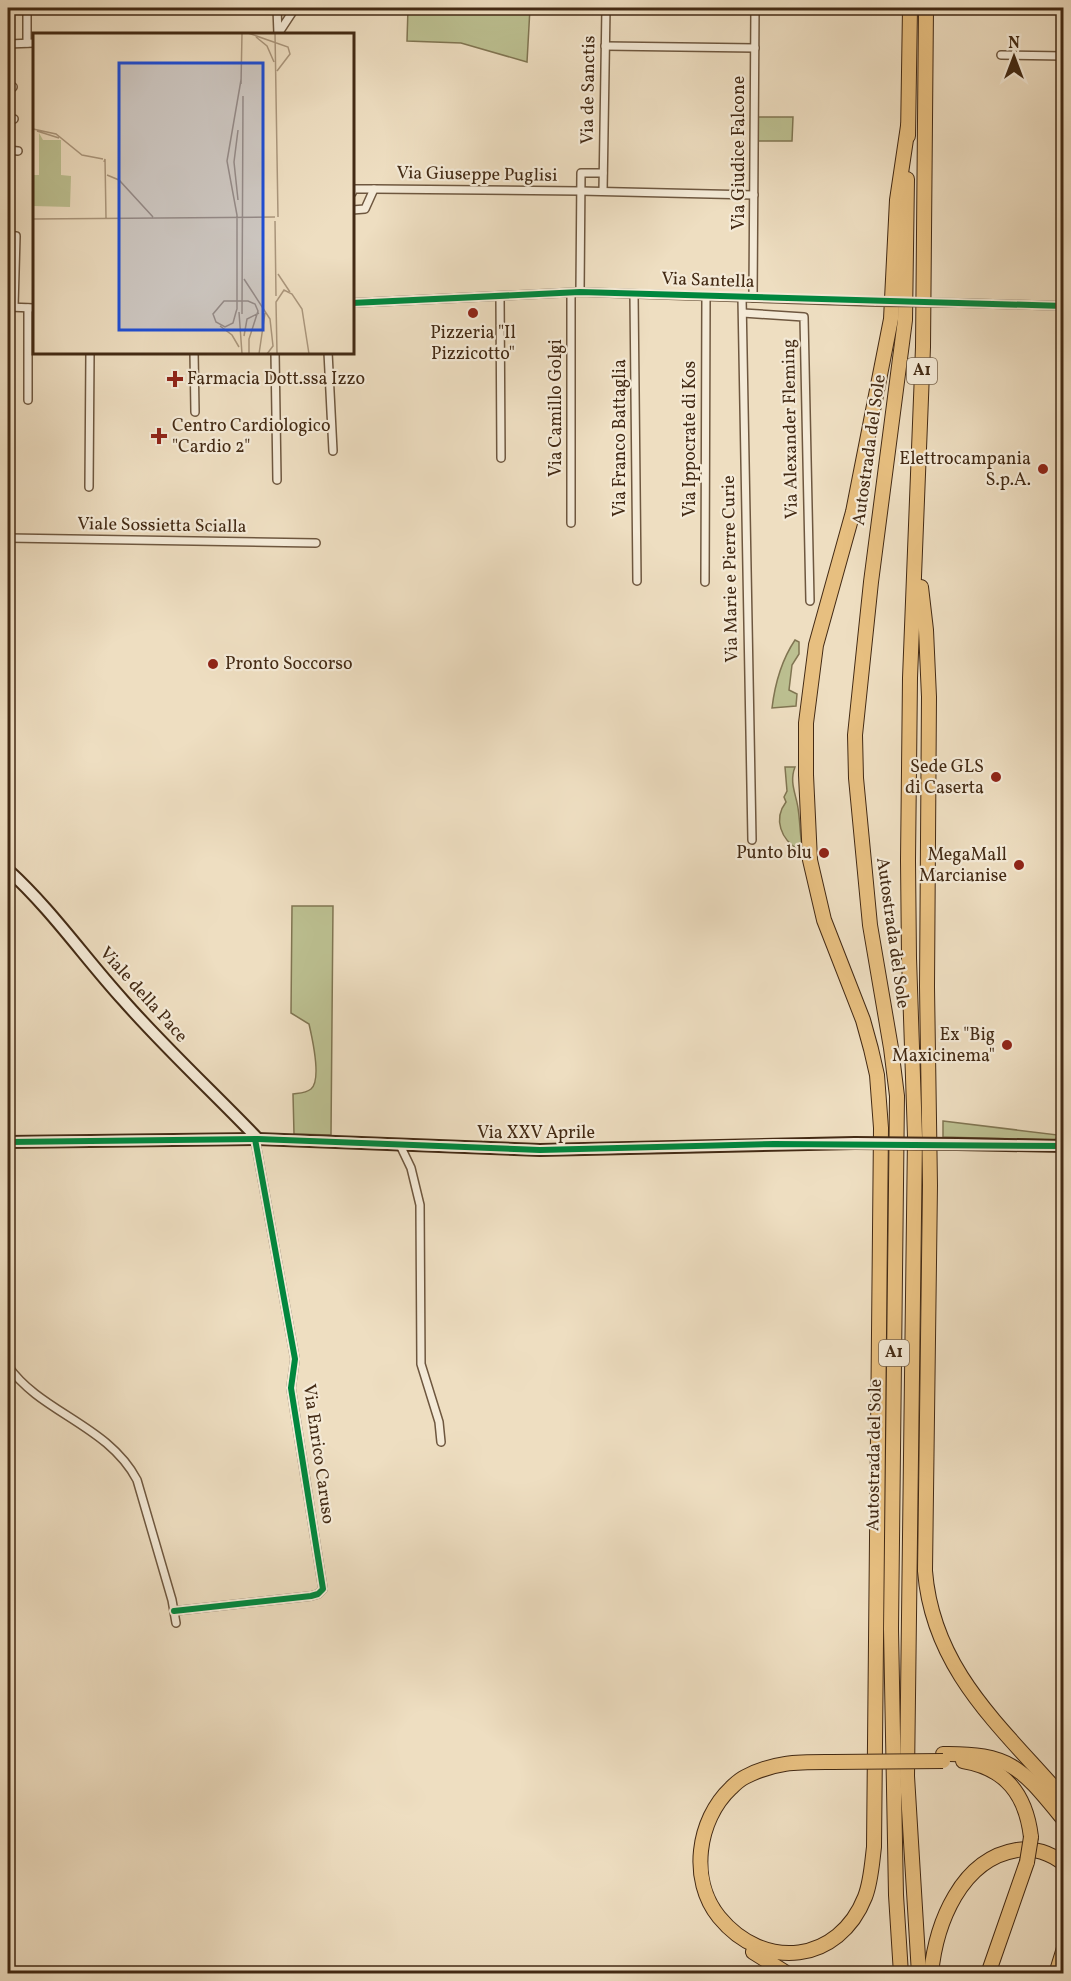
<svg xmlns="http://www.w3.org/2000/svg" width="1071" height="1981" font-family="Vollkorn,serif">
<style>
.green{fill:#bcc091;stroke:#807552;stroke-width:1.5}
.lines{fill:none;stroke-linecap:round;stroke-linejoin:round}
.street-casing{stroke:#6e573f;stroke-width:10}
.secondary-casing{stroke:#432a14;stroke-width:14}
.highway-casing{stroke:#432a14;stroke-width:16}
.street{stroke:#f4ead7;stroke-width:7}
.secondary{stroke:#f4ead7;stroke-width:10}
.highway{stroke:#e7bf80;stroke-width:14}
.street-bridge-casing{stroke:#6e573f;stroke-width:10;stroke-linecap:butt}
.secondary-bridge-casing{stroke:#432a14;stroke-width:14;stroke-linecap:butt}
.highway-bridge-casing{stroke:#432a14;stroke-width:16;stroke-linecap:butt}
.street-bridge{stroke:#f4ead7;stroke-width:7}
.secondary-bridge{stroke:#f4ead7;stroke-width:10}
.highway-bridge{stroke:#e7bf80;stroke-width:14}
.cycleway-casing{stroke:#f4ead7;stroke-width:10}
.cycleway{stroke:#00873e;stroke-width:6}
.poi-dot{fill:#8f2418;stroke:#f4ead7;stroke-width:2}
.labels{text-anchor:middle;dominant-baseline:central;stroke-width:4.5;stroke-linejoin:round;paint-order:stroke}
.shield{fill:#f4ead7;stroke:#78644e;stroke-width:1.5}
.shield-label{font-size:16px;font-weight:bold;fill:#432a14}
.street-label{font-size:18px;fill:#432a14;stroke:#f4ead7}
.poi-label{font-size:18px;fill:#432a14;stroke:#f4ead7;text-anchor:end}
.inset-road{fill:none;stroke:#aa967c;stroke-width:1.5}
.view{fill:#1d4ed8;fill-opacity:0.15;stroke:#1d4ed8;stroke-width:3}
.inset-edge{fill:none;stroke:#432a14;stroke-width:3}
</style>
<rect width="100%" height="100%" fill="#eedec1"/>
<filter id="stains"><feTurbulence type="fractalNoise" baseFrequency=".00333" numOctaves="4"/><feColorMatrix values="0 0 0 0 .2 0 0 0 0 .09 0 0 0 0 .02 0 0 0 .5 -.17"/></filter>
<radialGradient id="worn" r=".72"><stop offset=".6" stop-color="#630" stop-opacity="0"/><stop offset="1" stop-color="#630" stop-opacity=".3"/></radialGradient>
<g class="green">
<polygon points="408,8 530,8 527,62 461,43 407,41"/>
<polygon points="757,117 793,117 792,141 757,141"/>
<path d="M795 640 799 642V654L792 665 789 690 797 694 796 706 772 708C775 683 781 661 795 640Z"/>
<path d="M785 767H795C789 782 796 794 798 808 800 821 800 834 802 847L799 850C781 840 773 819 786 802L784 797 787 791Z"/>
<path d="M292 906H333L331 1135 294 1134 293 1094C300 1093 306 1093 311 1089 322 1080 312 1037 309 1024L291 1013Z"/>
<polygon points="943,1121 1058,1135 1055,1140 943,1137"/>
</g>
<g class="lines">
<g class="street-casing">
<g id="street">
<polyline points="277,8 278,34"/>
<polyline points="278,34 295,8"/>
<polyline points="27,43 27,8"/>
<polyline points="8,44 34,43"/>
<polyline points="605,46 755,48"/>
<polyline points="1001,55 1064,56"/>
<polyline points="8,86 13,87"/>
<polyline points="8,118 14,119"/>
<polyline points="8,150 18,151"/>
<polyline points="374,189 580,191 754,195"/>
<polyline points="603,191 606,8"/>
<polyline points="352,193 354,189 374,189 365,209 352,210"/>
<polyline points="8,235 16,236 14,307"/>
<polyline points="580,292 581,173 603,173"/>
<polyline points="634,294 637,581"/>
<polyline points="500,296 501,458"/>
<polyline points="742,298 752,840"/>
<polyline points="753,298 755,8"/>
<polyline points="352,303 580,292 876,302"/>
<polyline points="960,303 1064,306"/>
<polyline points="8,307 34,308"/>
<polyline points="28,308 28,400"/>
<polyline points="743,313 804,317 810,601"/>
<polyline points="194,352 195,412"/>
<polyline points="275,352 277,480"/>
<polyline points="328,352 333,451"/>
<polyline points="89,487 90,352"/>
<polyline points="571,523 571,293"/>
<polyline points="8,538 316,543"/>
<polyline points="705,582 706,296"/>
<polyline points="400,1145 411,1168 420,1205 421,1364 439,1422 441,1442"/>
<path d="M8 1366C41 1413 108 1425 137 1480L172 1600 176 1623"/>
<polyline points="174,1611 311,1596 318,1594 323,1589 291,1388 295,1359 255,1139"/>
</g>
</g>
<g class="secondary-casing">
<g id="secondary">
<path d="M8 870C51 909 84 957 123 1000 166 1049 213 1092 258 1139"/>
<polyline points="8,1142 258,1139 540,1150 855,1143"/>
<polyline points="957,1144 1064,1146"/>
</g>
</g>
<g class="highway-casing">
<g id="highway">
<polyline points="908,136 910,8"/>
<path d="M921 587 926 630 929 697 927 987 930 1185 925 1571C933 1671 1002 1727 1064 1799"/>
<path d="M943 1754C1012 1753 1022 1769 1064 1820"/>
<path d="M963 1761C1006 1768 1026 1795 1031 1837"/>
<path d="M833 1762C799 1762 776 1761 745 1777 739 1780 735 1784 731 1788 697 1820 689 1880 719 1917 764 1972 839 1963 865 1897 871 1882 872 1863 874 1847L881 1128 877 1075 871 1049 863 1020 824 920 810 860 806 775V723L816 645 853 512 891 319 897 200 908 126"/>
<polyline points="753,1952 788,1974"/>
<polyline points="901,1974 896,1895 891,1629 897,1096 891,1048 870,925 856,778 855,735 871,582 905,320 907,179"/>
<polyline points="919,1974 907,1776 915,1137 909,958 908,861 910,678 923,347 926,8"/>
<path d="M931 1974C936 1923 961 1859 1017 1850 1033 1847 1051 1853 1064 1864"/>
<polyline points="988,1974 1027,1862"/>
<polyline points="1056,1974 1064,1948"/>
</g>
</g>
<use href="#street" class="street"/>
<use href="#secondary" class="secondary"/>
<use href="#highway" class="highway"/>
<g class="street-bridge-casing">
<polyline id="street-bridge" points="876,302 960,303"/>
</g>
<g class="secondary-bridge-casing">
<polyline id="secondary-bridge" points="855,1143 957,1144"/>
</g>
<g class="highway-bridge-casing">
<g id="highway-bridge">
<polyline points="833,1762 943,1761"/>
<polyline points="1027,1862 1031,1837"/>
</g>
</g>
<use href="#street-bridge" class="street-bridge"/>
<use href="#secondary-bridge" class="secondary-bridge"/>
<use href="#highway-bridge" class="highway-bridge"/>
<g class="cycleway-casing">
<g id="cycleway">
<polyline points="352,303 580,292 1064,306"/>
<polyline points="8,1142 258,1139 540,1150 774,1144 1064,1146"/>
<polyline points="174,1611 311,1596 318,1594 323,1589 291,1388 295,1359 255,1139"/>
</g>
</g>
<use href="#cycleway" class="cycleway"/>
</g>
<g class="poi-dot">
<circle cx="473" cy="313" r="6"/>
<path d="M172 370h6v6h6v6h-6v6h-6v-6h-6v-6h6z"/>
<path d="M156 427h6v6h6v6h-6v6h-6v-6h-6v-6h6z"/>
<circle cx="1043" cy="469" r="6"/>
<circle cx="213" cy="664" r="6"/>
<circle cx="996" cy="777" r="6"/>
<circle cx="824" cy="853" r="6"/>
<circle cx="1019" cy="865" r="6"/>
<circle cx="1007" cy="1045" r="6"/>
</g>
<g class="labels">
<g class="shield">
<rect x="907" y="358" width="30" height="26" rx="4.5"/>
<rect x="879" y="1340" width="30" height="26" rx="4.5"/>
</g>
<g class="shield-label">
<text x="922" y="371">A1</text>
<text x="894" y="1353">A1</text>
</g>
<g class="street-label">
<text transform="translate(589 90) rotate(-89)">Via de Sanctis</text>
<text transform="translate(739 153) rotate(-90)">Via Giudice Falcone</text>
<text transform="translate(477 175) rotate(1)">Via Giuseppe Puglisi</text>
<text transform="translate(708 281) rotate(2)">Via Santella</text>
<text transform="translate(556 408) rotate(-90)">Via Camillo Golgi</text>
<text transform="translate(791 429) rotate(-91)">Via Alexander Fleming</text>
<text transform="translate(620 438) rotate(-90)">Via Franco Battaglia</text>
<text transform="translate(690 439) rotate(-90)">Via Ippocrate di Kos</text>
<text transform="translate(870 450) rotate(-82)">Autostrada del Sole</text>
<text transform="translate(162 526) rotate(1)">Viale Sossietta Scialla</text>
<text transform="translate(731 569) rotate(-91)">Via Marie e Pierre Curie</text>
<text transform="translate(892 933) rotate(82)">Autostrada del Sole</text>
<text transform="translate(143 995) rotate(48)">Viale della Pace</text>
<text x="536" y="1133">Via XXV Aprile</text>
<text transform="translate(318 1454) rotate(82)">Via Enrico Caruso</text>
<text transform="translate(875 1455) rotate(-89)">Autostrada del Sole</text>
</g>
<g class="poi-label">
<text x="473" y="333" text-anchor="middle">Pizzeria "Il<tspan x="473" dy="21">Pizzicotto"</tspan></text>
<text x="187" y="379" text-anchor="start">Farmacia Dott.ssa Izzo</text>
<text x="172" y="426" text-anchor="start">Centro Cardiologico<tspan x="172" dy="21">"Cardio 2"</tspan></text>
<text x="1031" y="459">Elettrocampania<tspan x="1031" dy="21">S.p.A.</tspan></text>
<text x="225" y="664" text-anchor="start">Pronto Soccorso</text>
<text x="984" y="767">Sede GLS<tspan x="984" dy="21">di Caserta</tspan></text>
<text x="812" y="853">Punto blu</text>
<text x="1007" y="855">MegaMall<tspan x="1007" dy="21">Marcianise</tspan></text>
<text x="995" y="1035">Ex "Big<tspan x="995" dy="21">Maxicinema"</tspan></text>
</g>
</g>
<g transform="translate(33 33)">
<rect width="321" height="321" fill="#eedec1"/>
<path d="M6 100 10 107H28V142L38 143 37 174 0 173V142H6Z" fill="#bcc091"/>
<path class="inset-road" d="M215 0 255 14 257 21 244 38M242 0 245 184M223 4 234 13 241 29M208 47 194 128 204 182V276L203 279 200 290 192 294 183 289 180 281 191 268H215L222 271 225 278 216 306V321M208 51 209 0M0 96 23 101 49 122 70 126M205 97 201 129 205 167M4 98 26 105M71 129 72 126 73 185M74 142 86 147 120 184M0 186 242 184M242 188 243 263M245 241 257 259M211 246 237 286 240 313 234 321M206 279 209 321M209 281 210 63M187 293 199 302 206 314M211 303 214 286 226 280M244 320 243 269 251 257 259 261 269 276 276 321M226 321 232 280"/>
<path class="view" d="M86 30H230V297H86Z"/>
<rect width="321" height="321" class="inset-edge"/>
</g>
<rect width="1071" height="1981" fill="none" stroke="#eedec1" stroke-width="30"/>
<rect x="9" y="9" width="1053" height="1963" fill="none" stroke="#432a14" stroke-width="3"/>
<rect x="15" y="15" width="1041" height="1951" fill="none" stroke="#432a14" stroke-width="1.5"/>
<g transform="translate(1014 57)" stroke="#f4ead7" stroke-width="4.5" paint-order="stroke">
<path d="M0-4.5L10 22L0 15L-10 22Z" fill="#432a14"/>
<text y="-9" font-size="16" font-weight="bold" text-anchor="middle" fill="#432a14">N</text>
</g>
<rect width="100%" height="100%" filter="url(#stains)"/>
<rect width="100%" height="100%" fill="url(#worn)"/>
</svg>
